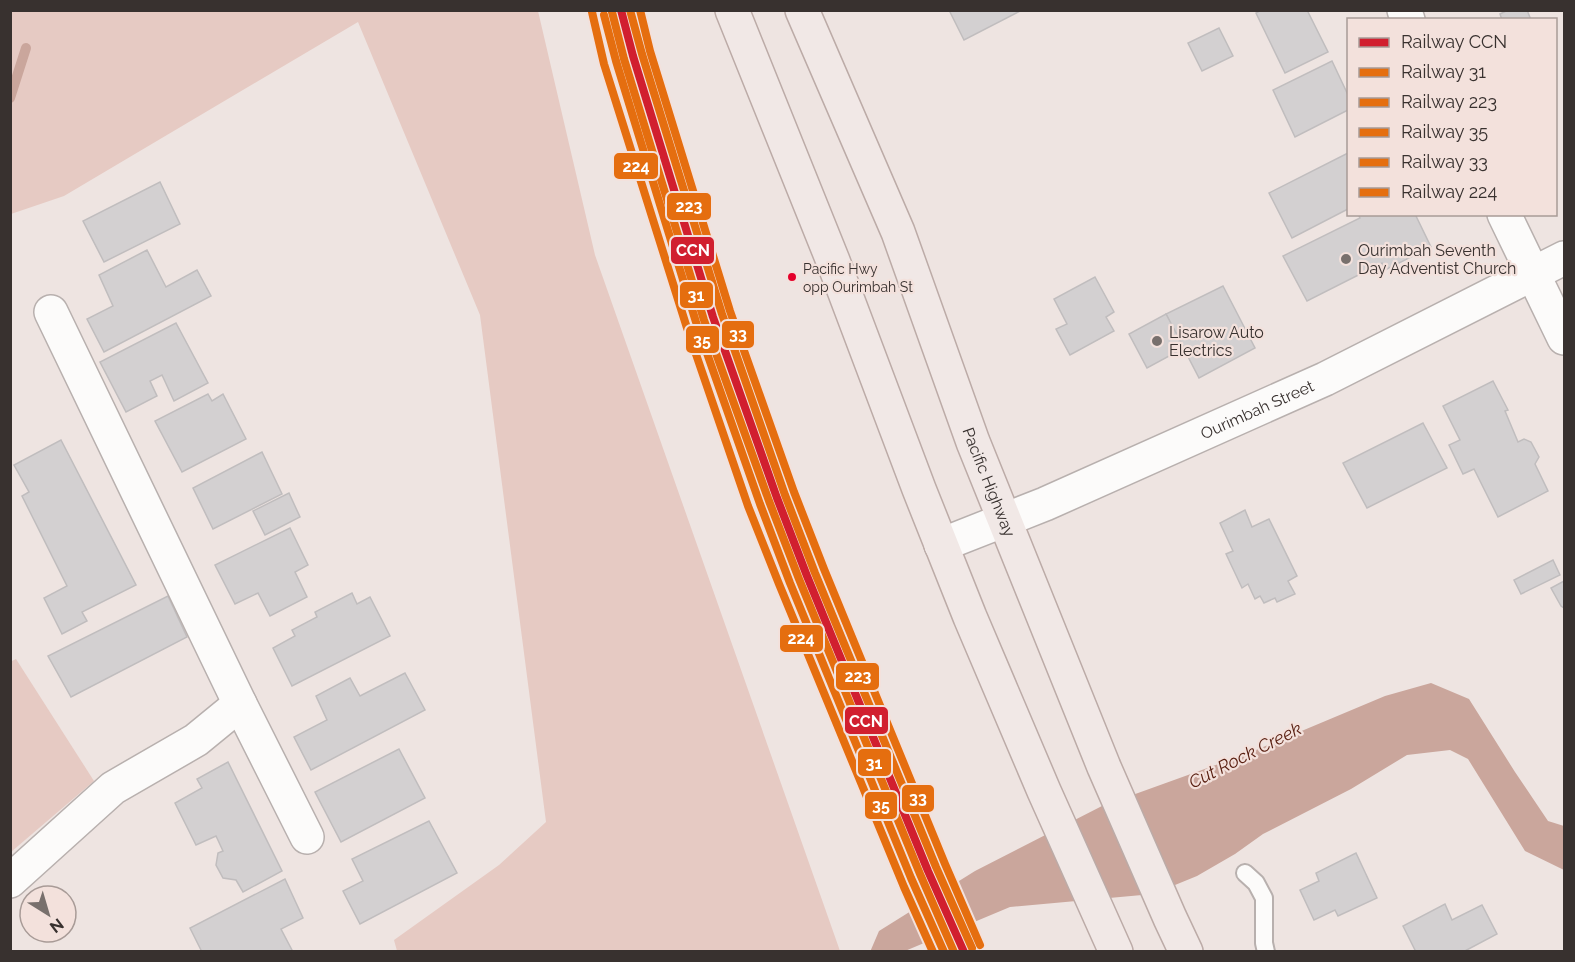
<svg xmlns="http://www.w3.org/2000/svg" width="1575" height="962" font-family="Raleway,sans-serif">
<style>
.green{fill:#e6cac3}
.water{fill:#caa69c}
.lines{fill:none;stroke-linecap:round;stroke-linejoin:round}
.stream{stroke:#caa69c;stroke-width:10}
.building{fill:#d3d0d1;stroke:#c0bdbe;stroke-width:1.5}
.service-casing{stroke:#b8b0ae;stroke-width:20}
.minor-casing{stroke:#b8b0ae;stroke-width:36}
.primary-casing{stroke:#bcaba7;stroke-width:36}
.service{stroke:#fcfbfa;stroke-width:16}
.minor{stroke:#fcfbfa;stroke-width:33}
.primary{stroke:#f1e8e6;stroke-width:33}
.rail-1-casing{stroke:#f3e1dc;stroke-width:12}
.rail-2-casing{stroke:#f3e1dc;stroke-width:12}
.rail-3-casing{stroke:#f3e1dc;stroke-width:12}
.rail-4-casing{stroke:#f3e1dc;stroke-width:12}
.rail-5-casing{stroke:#f3e1dc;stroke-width:12}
.rail-6-casing{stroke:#f3e1dc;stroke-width:12}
.rail-1{stroke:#d11f2f;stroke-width:8}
.rail-2{stroke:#e56e0f;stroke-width:8}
.rail-3{stroke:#e56e0f;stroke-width:8}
.rail-4{stroke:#e56e0f;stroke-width:8}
.rail-5{stroke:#e56e0f;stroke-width:8}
.rail-6{stroke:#e56e0f;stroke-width:8}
.poi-dot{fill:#78706d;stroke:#f3e1dc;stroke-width:2}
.bus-dot{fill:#e4002b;stroke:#f3e1dc;stroke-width:2}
.labels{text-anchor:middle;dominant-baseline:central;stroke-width:4.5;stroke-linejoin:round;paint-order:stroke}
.bus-label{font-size:14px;fill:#38312f;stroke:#f3e1dc;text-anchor:start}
.poi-label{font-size:16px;fill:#38312f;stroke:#f3e1dc;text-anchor:start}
.street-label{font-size:16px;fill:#38312f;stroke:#f3e1dc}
.water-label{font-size:18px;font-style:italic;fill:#571d0f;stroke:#f3e1dc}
.line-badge{stroke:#f3e1dc;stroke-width:2}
.badge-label{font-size:16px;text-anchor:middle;font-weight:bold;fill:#fff}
</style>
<rect width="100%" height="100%" fill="#eee4e1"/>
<g class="green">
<polygon points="10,11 538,11 595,255 840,951 397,951 394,940 499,865 546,822 480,315 358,22 64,196 11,214"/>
<polygon points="16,659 94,781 11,852 10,662"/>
</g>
<polygon class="water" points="1431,683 1469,699 1515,772 1548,821 1564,826 1564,870 1525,851 1468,759 1450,750 1407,755 1351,789 1263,834 1235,854 1197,876 1153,894 1010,907 905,951 870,952 879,931 975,871 1102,806 1249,753 1385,696"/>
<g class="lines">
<polyline class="stream" points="10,98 26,48"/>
</g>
<g class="building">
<polygon points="949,10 1022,10 964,40"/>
<polygon points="1261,10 1307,10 1328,52 1285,73 1256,13"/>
<polygon points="1508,10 1527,10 1531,20 1502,20 1500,14"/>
<polygon points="1219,28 1233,56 1202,71 1188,43"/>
<polygon points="1332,61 1348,95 1348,110 1295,137 1273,90"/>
<polygon points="1348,153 1348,209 1292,238 1269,193"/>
<polygon points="160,182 180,224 104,262 83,221"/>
<polygon points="1358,214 1415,214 1431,247 1385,270 1382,263 1307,301 1283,256 1360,218"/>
<polygon points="147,250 166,287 197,270 211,296 104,352 87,319 113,306 99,275"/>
<polygon points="1095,277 1114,312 1106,317 1114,331 1070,355 1056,329 1067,324 1054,299"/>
<polygon points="1223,286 1255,348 1199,378 1166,314"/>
<polygon points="1166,314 1184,348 1147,368 1129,334"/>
<polygon points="176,323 208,383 174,401 162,375 150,381 157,396 126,412 100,362"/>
<polygon points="1493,381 1508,410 1505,411 1518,442 1524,439 1531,442 1539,457 1535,464 1548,491 1498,517 1474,469 1463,474 1449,445 1460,440 1443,406"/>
<polygon points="208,394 212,401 223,394 246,439 182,472 155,421"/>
<polygon points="1423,423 1447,468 1367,508 1343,463"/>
<polygon points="61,440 136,585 82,612 87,621 62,634 44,598 67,586 22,496 29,492 14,465"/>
<polygon points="262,452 282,494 213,529 193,488"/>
<polygon points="289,493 300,517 265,535 253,511"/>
<polygon points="1245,510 1252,527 1269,519 1297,576 1288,581 1295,594 1277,602 1275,598 1264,603 1260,596 1255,599 1248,584 1242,588 1226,554 1233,551 1220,523"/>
<polygon points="290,528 308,565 295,572 307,597 270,616 258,593 235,604 215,565"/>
<polygon points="1553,560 1560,575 1521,594 1514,580"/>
<polygon points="1564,581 1564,608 1561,606 1551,588"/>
<polygon points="352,593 357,604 370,597 390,636 292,686 273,648 295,636 292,630 317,617 315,612"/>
<polygon points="168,596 187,637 71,697 48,656"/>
<polygon points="405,673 425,710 311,770 294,737 327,720 316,696 350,678 360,696"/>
<polygon points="399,749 425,798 341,842 315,792"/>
<polygon points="228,762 282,871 243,892 236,880 223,878 216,865 218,853 223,851 216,836 196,845 175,803 202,788 197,779"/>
<polygon points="429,821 457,873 360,924 343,891 363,881 352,859"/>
<polygon points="1356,853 1377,898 1338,916 1335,910 1314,920 1300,890 1319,881 1316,873"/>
<polygon points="285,879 303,918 281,929 293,952 202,952 190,928"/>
<polygon points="1445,904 1452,920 1482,905 1497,934 1463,952 1416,952 1403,926"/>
</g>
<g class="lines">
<g class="service-casing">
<polyline id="service" points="1245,873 1256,883 1264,898 1264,943 1266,952"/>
</g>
<g class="minor-casing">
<g id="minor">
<polyline points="1404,10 1408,20"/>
<polyline points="1504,214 1564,338"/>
<polyline points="51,312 240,704 307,837"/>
<path id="s1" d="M941 545 1045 504 1325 379 1564 258"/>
<polyline points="10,881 113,788 196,740 240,704"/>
</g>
</g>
<g class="primary-casing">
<g id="primary">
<polyline points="732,10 833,261 919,489 970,617 1044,791 1116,952"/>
<path id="s2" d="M802 10 898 232 973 442 1104 767 1170 918 1186 952"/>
</g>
</g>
<use href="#service" class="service"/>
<use href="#minor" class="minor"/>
<use href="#primary" class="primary"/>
<g class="rail-1-casing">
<polyline id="rail-1" points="621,10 633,56 713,317 777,498 807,576 928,871 964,952"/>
</g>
<g class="rail-2-casing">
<polyline id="rail-2" points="612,12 624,59 704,320 769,501 799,579 920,874 954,952"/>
</g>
<g class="rail-3-casing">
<polyline id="rail-3" points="630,10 642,54 722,314 785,495 815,573 936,867 972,948"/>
</g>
<g class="rail-4-casing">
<polyline id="rail-4" points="604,15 616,61 696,322 760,504 790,583 911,878 944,952"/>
</g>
<g class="rail-5-casing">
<polyline id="rail-5" points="640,10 650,51 730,311 794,492 824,569 945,864 980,945"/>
</g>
<g class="rail-6-casing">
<polyline id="rail-6" points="592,12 604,64 687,328 748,506 779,584 904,887 933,952"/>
</g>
<use href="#rail-1" class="rail-1"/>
<use href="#rail-2" class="rail-2"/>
<use href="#rail-3" class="rail-3"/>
<use href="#rail-4" class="rail-4"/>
<use href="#rail-5" class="rail-5"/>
<use href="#rail-6" class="rail-6"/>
</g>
<g class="poi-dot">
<circle cx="1346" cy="259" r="6"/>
<circle cx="1157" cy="341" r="6"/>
</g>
<circle class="bus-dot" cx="792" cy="277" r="5"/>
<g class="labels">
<g class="bus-label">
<text x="803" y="269">Pacific Hwy<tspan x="803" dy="18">opp Ourimbah St</tspan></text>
</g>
<g class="poi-label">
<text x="1358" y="250">Ourimbah Seventh<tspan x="1358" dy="18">Day Adventist Church</tspan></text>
<text x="1169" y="332">Lisarow Auto<tspan x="1169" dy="18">Electrics</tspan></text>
</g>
<g class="street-label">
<text stroke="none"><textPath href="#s1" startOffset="344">Ourimbah Street</textPath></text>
<text stroke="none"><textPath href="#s2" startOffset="508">Pacific Highway</textPath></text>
</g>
<g class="water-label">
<text transform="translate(1245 755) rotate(-27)">Cut Rock Creek</text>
</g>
</g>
<g class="line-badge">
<rect x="613" y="152" width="46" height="28" rx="6" fill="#e56e0f"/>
<rect x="666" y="192" width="46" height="29" rx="6" fill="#e56e0f"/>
<rect x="670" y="236" width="45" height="29" rx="6" fill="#d11f2f"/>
<rect x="679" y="281" width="35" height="28" rx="6" fill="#e56e0f"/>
<rect x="721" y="320" width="34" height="29" rx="6" fill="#e56e0f"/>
<rect x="685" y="325" width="35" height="29" rx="6" fill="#e56e0f"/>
<rect x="779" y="624" width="45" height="29" rx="6" fill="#e56e0f"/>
<rect x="835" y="662" width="45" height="29" rx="6" fill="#e56e0f"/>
<rect x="844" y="706" width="45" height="29" rx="6" fill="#d11f2f"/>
<rect x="857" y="748" width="35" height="29" rx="6" fill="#e56e0f"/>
<rect x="901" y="784" width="34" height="29" rx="6" fill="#e56e0f"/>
<rect x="864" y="791" width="34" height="29" rx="6" fill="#e56e0f"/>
</g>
<g class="badge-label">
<text x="636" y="172">224</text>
<text x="689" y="212">223</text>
<text x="693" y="256">CCN</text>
<text x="696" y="301">31</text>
<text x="738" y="340">33</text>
<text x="702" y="346">35</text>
<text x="801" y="644">224</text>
<text x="858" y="682">223</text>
<text x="866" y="727">CCN</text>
<text x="874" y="769">31</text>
<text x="918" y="804">33</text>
<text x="881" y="811">35</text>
</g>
<rect width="1575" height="962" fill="none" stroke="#38312f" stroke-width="24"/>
<rect x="1347" y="18" width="210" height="198" fill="#f3e1dc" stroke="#a89b97" stroke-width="1.5"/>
<rect x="1359" y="38" width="30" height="9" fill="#d11f2f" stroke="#a89b97" stroke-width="1.5"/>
<text x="1401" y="48" font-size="18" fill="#38312f">Railway CCN</text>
<rect x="1359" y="68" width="30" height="9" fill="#e56e0f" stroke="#a89b97" stroke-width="1.5"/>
<text x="1401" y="78" font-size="18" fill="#38312f">Railway 31</text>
<rect x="1359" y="98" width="30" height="9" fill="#e56e0f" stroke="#a89b97" stroke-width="1.5"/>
<text x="1401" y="108" font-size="18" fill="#38312f">Railway 223</text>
<rect x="1359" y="128" width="30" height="9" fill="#e56e0f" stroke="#a89b97" stroke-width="1.5"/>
<text x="1401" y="138" font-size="18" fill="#38312f">Railway 35</text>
<rect x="1359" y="158" width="30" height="9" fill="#e56e0f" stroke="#a89b97" stroke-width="1.5"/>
<text x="1401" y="168" font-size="18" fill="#38312f">Railway 33</text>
<rect x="1359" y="188" width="30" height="9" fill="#e56e0f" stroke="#a89b97" stroke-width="1.5"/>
<text x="1401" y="198" font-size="18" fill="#38312f">Railway 224</text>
<g transform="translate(48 914) rotate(143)"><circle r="28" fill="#f3e1dc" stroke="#a89b97" stroke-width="1.5"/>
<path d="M0-4.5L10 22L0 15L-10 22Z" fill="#78706d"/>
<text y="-9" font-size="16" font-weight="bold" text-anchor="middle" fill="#38312f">N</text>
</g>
</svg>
